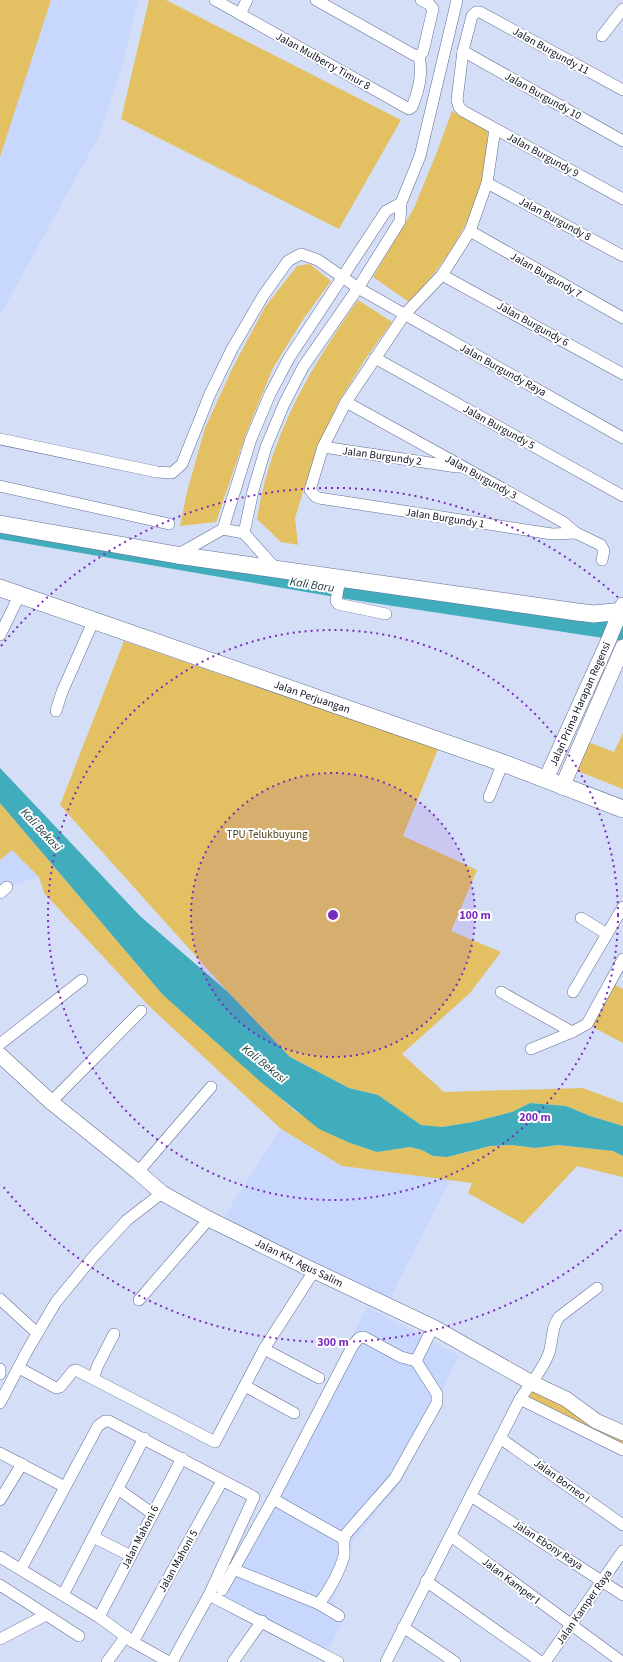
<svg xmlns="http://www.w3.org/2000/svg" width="623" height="1662" font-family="'Source Sans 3',sans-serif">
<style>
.built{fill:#c8d7fe}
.green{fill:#e3c163}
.water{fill:#41acbc}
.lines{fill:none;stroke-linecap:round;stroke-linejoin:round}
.street-casing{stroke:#616e93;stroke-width:12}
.secondary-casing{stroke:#616e93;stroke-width:16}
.primary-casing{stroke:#616e93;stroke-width:18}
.street{stroke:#fff;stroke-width:11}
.secondary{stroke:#fff;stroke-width:15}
.primary{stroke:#fff;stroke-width:17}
.ring{fill:none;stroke:#7b2cbf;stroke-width:2;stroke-dasharray:2 4}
.labels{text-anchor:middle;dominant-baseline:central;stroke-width:4;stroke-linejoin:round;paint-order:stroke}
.street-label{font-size:11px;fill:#0e1221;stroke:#fff}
.park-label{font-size:11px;fill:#4e4016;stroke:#fff}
.water-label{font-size:12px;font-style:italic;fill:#223a3e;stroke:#fff}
.centre{fill:#7b2cbf;stroke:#fff;stroke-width:2}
.ring-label{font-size:12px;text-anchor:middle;font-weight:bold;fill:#7b2cbf;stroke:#fff;stroke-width:4;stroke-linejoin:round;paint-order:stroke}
</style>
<rect width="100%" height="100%" fill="#d5def7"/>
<g class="built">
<polygon points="0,0 138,0 122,67 98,138 0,315"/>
<polygon points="12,849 39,877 7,887 0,893 0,860"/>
<polygon points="281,1129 342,1166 450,1180 393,1293 389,1305 219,1224"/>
<polygon points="367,1307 459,1356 452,1369 403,1479 354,1539 333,1601 344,1619 328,1650 217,1594"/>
</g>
<g class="green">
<polygon points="0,0 51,0 0,157"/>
<polygon points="149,0 166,0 401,120 339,229 121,119"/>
<path d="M452 111 488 131C487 145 486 160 483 174 474 222 443 267 409 302L373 277 414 208 437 152Z"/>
<polygon points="310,264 331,281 304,318 273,368 247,431 216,522 180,526 187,492 205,428 233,367 265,307 297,266"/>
<path d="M358 300 392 322 364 361 338 403 312 463 295 518 298 545 281 542 257 519C271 434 309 370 358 300Z"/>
<polygon points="124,641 438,749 403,836 477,870 451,931 501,952 470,993 402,1054 444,1092 583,1088 623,1103 623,1126 590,1116 566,1106 530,1103 512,1112 473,1122 442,1127 421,1125 378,1095 349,1088 290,1057 228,992 60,805"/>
<polygon points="623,733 623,789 575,770 588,742 614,752"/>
<polygon points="0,803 163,995 295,1111 337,1136 350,1143 377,1152 410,1147 422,1150 433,1156 447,1157 490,1146 512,1145 535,1148 558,1145 613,1151 623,1156 623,1177 577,1166 523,1224 468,1193 472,1183 342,1166 281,1129 148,1005 44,893 39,877 12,850 0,860"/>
<polygon points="609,982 623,989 623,1043 587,1024"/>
<polygon points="532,1383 623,1433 623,1450 520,1399"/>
</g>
<g class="water">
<polygon points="0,529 351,587 607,622 623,625 623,641 347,599 0,539"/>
<polygon points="0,768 140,916 228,992 290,1057 349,1088 378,1095 421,1125 442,1127 473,1122 512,1112 530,1103 566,1106 590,1116 623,1126 623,1156 613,1151 558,1145 535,1148 512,1145 490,1146 447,1157 433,1156 422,1150 410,1147 377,1152 350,1143 319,1129 262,1083 163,995 0,803"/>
</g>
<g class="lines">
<g class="street-casing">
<g id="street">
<path d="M215 0 409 109 412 107C419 90 423 74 419 56"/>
<polyline points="316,0 414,55 419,56 423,52 433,9 429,4 421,0"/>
<polyline points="240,14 247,0"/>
<polyline points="602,36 623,9"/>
<polyline points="463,51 623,141"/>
<polyline points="623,90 480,12 476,12 472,16 463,51 457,100 459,107 463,111 623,199"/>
<polyline points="495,129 487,183 470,231 442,275 405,314 346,402 323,447 310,490 315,496 319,498 552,534 576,533"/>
<polyline points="487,183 623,256"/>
<polyline points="470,231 623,318"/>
<polyline points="442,275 623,374"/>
<polyline points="375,358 623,496"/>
<polyline points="346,402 563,522 576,533 601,545 604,551 602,560"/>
<polyline points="0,439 157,472 172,473 182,464 210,394 232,349 263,296 288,261 301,254 318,260 358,288 623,438"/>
<polyline points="323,447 457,467"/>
<polyline points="0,486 169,524"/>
<polyline points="223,529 244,533"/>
<polyline points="177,555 223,529 251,439 270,394 289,358 386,211 401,203"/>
<polyline points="276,569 244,533 253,491 266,447 284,404 303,367 358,288 400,221 401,203 420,156 457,0"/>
<polyline points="340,578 336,601 338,604 386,614"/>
<polyline points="0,635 19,596"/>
<polyline points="56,711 62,692 93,622"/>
<polyline points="489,797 503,763"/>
<polyline points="0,893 7,887"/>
<polyline points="581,918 607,934"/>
<polyline points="501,992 572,1032"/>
<polyline points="573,992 623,907"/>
<polyline points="0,1044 82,980"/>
<polyline points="531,1049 572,1032 587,1024 623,959"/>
<polyline points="51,1102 141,1011"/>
<polyline points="138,1172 211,1087"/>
<polyline points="0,1299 37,1333"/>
<polyline points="139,1300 209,1219"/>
<polyline points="264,1349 319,1378"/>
<polyline points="19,1368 56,1388 60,1387 73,1371 76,1370 215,1442 264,1349 314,1271"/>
<polyline points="0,1369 0,1374"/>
<polyline points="93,1378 98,1365 114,1334"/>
<polyline points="245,1386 294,1413"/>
<polyline points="520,1399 623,1450"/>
<polyline points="0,1403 27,1351 56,1302 93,1257 127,1220 162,1193"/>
<polyline points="500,1438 623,1525"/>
<polyline points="0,1453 65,1487"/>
<polyline points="118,1489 153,1514"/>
<polyline points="471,1496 623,1595"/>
<polyline points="273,1499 344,1539"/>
<polyline points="0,1500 22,1464"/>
<polyline points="451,1536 622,1662"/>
<polyline points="93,1537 131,1556"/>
<polyline points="0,1557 99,1617 133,1642 169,1662"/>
<polyline points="21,1569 98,1426 105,1421 109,1421 254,1497 209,1595 338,1662"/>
<path d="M233 1569 319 1604C330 1589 339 1574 344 1556 345 1548 342 1541 346 1534L395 1478 437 1403V1394L416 1361"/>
<polyline points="426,1581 541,1662"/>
<polyline points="0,1585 79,1636"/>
<polyline points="222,1590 273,1499 353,1345 359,1338 364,1337 401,1357 416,1361 433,1327"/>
<polyline points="63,1595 144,1438"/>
<polyline points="319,1604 339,1616"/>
<polyline points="99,1617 182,1458"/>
<polyline points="403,1627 455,1662"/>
<polyline points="0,1639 46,1615"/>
<polyline points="133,1642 222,1481"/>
<polyline points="107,1662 126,1636"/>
<polyline points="172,1662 209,1595"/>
<polyline points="233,1662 262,1621"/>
<path d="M386 1662 520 1399C530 1384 543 1370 549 1353 553 1340 551 1328 559 1317L597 1288"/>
<polyline points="545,1662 623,1551"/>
</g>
</g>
<g class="secondary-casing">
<g id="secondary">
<polyline points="546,779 607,644 623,605"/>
<polyline points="562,787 623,647"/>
<polyline points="0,1055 51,1102 138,1172 162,1193 209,1219 302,1265 433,1327 532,1383 566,1399 596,1421 623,1433"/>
</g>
</g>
<g class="primary-casing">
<g id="primary">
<polyline points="0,524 177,555 577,612 594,614 623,611"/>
<polyline points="0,588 503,763 623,809"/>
</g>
</g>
<use href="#street" class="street"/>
<use href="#secondary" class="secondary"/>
<use href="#primary" class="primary"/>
</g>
<circle cx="333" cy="915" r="142" fill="#7b2cbf" fill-opacity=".12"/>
<g class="ring">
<circle cx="333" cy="915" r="142"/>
<circle cx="333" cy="915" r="285"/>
<path d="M621 1230A427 427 0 0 1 1 1184M1 646A427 427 0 0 1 621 600"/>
</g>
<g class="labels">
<g class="street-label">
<text transform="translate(551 51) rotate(29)">Jalan Burgundy 11</text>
<text transform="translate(323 61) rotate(29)">Jalan Mulberry Timur 8</text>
<text transform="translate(543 96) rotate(29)">Jalan Burgundy 10</text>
<text transform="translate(543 155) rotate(29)">Jalan Burgundy 9</text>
<text transform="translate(555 219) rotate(28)">Jalan Burgundy 8</text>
<text transform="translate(546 275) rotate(30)">Jalan Burgundy 7</text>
<text transform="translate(533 324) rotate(29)">Jalan Burgundy 6</text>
<text transform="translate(503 370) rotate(29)">Jalan Burgundy Raya</text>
<text transform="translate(499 427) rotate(29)">Jalan Burgundy 5</text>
<text transform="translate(382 456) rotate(8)">Jalan Burgundy 2</text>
<text transform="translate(481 477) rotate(29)">Jalan Burgundy 3</text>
<text transform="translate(445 518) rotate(9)">Jalan Burgundy 1</text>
<text transform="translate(312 697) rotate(19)">Jalan Perjuangan</text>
<text transform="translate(580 704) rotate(-66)">Jalan Prima Harapan Regensi</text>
<text transform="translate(299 1263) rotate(26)">Jalan KH. Agus Salim</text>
<text transform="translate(562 1481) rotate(36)">Jalan Borneo I</text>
<text transform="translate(140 1537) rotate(-63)">Jalan Mahoni 6</text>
<text transform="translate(548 1545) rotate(33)">Jalan Ebony Raya</text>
<text transform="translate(178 1561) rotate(-61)">Jalan Mahoni 5</text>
<text transform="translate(511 1581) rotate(37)">Jalan Kamper I</text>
<text transform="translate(584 1607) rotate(-55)">Jalan Kamper Raya</text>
</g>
<g class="park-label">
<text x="267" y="834">TPU Telukbuyung</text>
</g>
<g class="water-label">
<text transform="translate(312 585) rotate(9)">Kali Baru</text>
<text transform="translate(41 830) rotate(47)">Kali Bekasi</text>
<text transform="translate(264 1064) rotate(39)">Kali Bekasi</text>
</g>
</g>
<circle cx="333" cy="915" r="6" class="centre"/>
<g class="ring-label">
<text x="475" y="919">100 m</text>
<text x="535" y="1121">200 m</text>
<text x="333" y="1346">300 m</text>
</g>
</svg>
